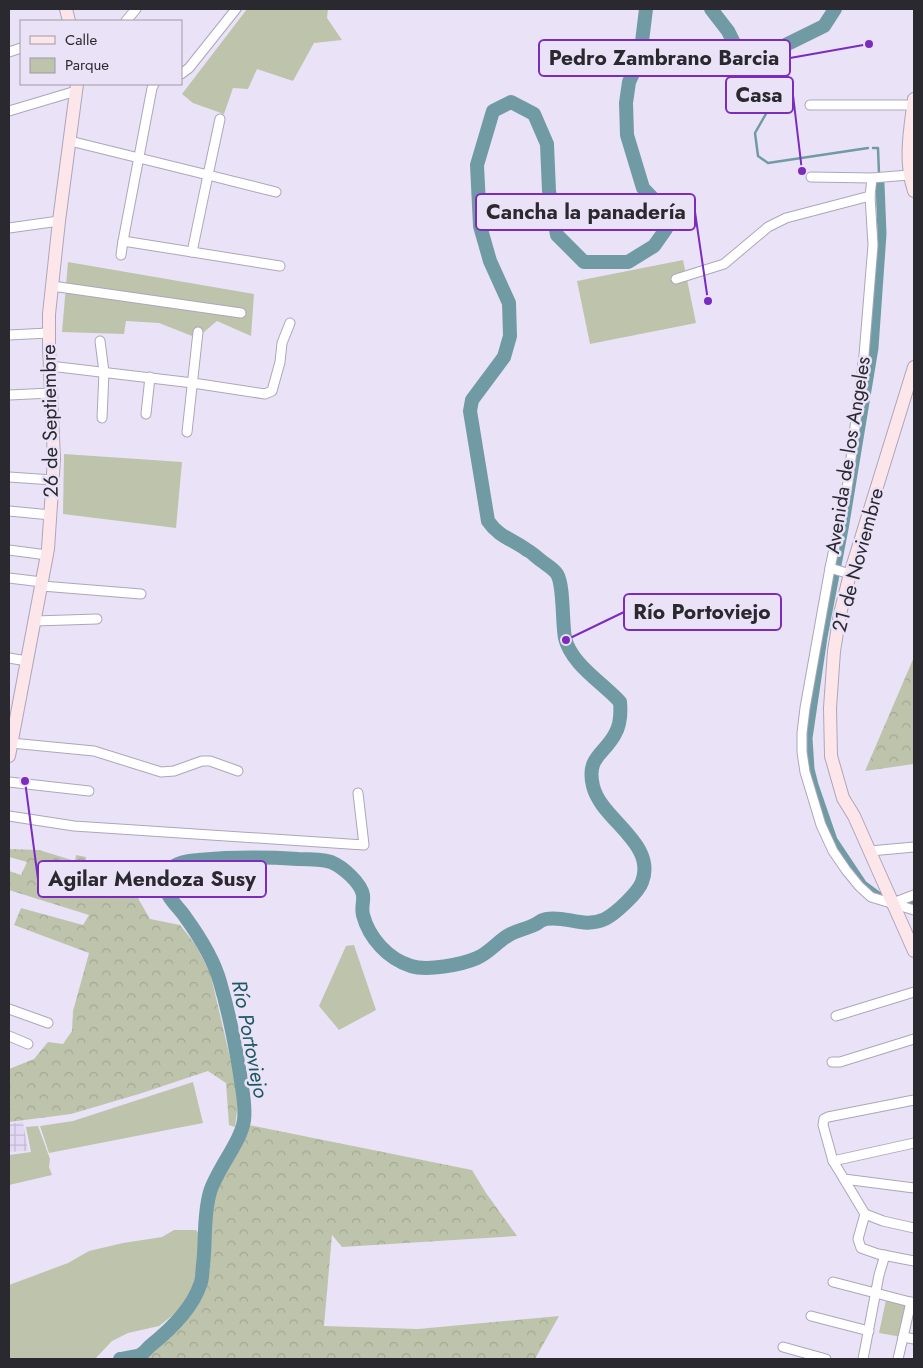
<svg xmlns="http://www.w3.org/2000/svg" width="923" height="1368" font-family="Jost,sans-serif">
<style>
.industrial{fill:url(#industrial-grid)}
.green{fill:#bec4ab}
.forest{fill:url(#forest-crowns)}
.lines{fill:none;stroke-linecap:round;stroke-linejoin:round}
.stream{stroke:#719ba4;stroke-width:2.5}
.canal{stroke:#719ba4;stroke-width:9}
.river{stroke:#719ba4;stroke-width:14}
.street-casing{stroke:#ada6ba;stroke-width:11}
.secondary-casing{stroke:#ada6ba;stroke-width:14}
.street{stroke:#fff;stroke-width:9}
.secondary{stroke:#fce6e9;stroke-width:12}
.labels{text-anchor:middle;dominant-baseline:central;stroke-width:5;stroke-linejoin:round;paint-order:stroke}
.street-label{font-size:20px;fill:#2b2930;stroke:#eae3f7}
.water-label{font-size:21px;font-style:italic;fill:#1c5863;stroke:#eae3f7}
.leader{fill:none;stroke:#7b2cbf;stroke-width:2}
.callout-dot{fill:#7b2cbf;stroke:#eae3f7;stroke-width:2}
.callout{fill:#eae3f7;stroke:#7b2cbf;stroke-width:2}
.callout-label{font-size:21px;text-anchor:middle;font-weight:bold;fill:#2b2930}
</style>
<defs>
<pattern id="industrial-grid" width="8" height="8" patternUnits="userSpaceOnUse" patternTransform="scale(1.25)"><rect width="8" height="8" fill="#e3d9f5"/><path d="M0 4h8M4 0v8" fill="none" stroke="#c3bad2"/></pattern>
<pattern id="forest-crowns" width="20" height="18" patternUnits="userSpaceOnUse" patternTransform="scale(1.25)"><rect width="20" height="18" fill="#bec4ab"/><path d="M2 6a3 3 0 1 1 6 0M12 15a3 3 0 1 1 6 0" fill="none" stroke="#a3a893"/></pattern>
</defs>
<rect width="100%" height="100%" fill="#eae3f7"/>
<polygon class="industrial" points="23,1122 28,1151 9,1152 9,1124"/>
<g class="green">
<polygon points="247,9 328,9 327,18 342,40 314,43 293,81 257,69 248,89 233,88 224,114 193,103 182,94"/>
<polygon points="683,260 696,323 590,344 577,281"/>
<polygon points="68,262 254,294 251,336 217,321 197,338 159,323 126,321 124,334 62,332"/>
<polygon points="64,454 182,462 176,528 63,514"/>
<polygon points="354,945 376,1010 339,1030 319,1006 346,946"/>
<polygon points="193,1082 203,1123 49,1153 40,1126 73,1121"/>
<polygon points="38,1126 50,1159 49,1167 52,1175 9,1185 9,1155 31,1152 26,1127"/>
<polygon points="174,1230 196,1230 201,1237 197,1280 182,1308 159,1326 128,1333 112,1341 95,1359 9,1359 9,1285 68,1263 89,1251 123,1243 162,1237"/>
<polygon points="886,1300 907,1305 902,1337 879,1333"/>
</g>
<g class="forest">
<polygon points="914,657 914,764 865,771"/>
<polygon points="9,849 39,850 75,861 76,855 86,857 85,871 137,878 139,900 150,919 180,925 195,944 210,972 239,1096 235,1127 229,1125 226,1083 208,1071 139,1094 71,1114 9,1122 9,1069 34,1059 48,1042 63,1044 72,1031 73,1011 89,953 14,925 21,908 83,925 89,915 9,890 9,871 21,875 27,862 9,857"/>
<polygon points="244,1124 472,1170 486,1193 517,1236 342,1247 332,1235 324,1326 418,1329 559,1316 535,1359 120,1359 140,1355 163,1335 189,1306 201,1284 206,1245 208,1206 225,1161"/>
</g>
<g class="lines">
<g class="stream">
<polyline points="759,58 767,78 767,112 755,133 758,156 768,163 868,148"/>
<polyline points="873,148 878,148 879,174"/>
</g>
<g class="canal">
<polyline points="880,184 882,234 874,348 844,529 823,637 808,738 810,769 814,785 833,840 863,885 878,896 884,897"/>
<polyline points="897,900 914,904"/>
</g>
<g class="river">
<polyline points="711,9 728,31 739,53 746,58 759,58 824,26 835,9"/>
<path d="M120 1359C126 1358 135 1357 140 1355 144 1353 147 1349 150 1346 170 1330 192 1309 200 1285 203 1279 202 1271 203 1265 206 1241 203 1216 210 1192 216 1171 242 1140 244 1120 246 1105 242 1089 240 1074 235 1043 229 1013 220 982 214 960 199 936 186 918 179 907 166 898 165 884 164 865 182 861 198 860 231 857 265 857 298 859 308 859 321 859 331 862 343 867 361 883 363 895 364 902 361 907 363 915 369 938 388 959 411 966 427 971 461 965 477 958 489 953 498 941 509 935 517 930 526 929 534 925 541 922 538 921 546 919 566 915 583 929 605 919 615 914 638 893 642 882 657 843 601 820 593 786 586 757 604 755 615 734 621 724 621 713 620 702 603 683 571 664 565 638 562 623 564 585 557 574 554 569 547 565 543 562 537 558 533 553 527 550 512 539 499 537 488 521L470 411 472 400 504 357 510 336 509 303 490 261 480 226 477 165 493 111 511 102 534 114 547 144 549 191 557 235 584 262H628L654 246 666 229 665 211 643 188 627 135 626 103 629 82 640 58 646 9"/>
</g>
<g class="street-casing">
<g id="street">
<polyline points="126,21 136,9"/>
<polyline points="9,52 21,48"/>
<polyline points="181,74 189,68 236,9"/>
<polyline points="154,84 152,88 123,241 280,266"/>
<polyline points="810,105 913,105"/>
<polyline points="9,111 76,91"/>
<polyline points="70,141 208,175 220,119"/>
<polyline points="811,177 872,178 909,175"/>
<polyline points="872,178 870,196 873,245 864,355 848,482 830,568 805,708 802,733 802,752 805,772 821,825 833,851 846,870 859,886 871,897 914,910"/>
<polyline points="9,228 59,221"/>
<polyline points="192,252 208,175 276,192"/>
<polyline points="121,255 123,241"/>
<polyline points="676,279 724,264 768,227 786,218 870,196"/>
<polyline points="52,286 241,313"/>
<polyline points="9,335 48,333"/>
<polyline points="100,341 104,372 102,418"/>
<polyline points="50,366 193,383 265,394 272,391 280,362 282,343 290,323"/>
<polyline points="9,395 51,393"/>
<polyline points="146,414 150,377"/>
<polyline points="187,432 198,332"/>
<polyline points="9,477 53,480"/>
<polyline points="9,511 51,515"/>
<polyline points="9,550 47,555"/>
<polyline points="830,568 850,574"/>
<polyline points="9,578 42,582"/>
<polyline points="42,586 141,594"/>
<polyline points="35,621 97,619"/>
<polyline points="9,658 27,661"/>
<polyline points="11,743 94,751 161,772 174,771 202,761 210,761 238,771"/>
<polyline points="9,782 89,791"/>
<polyline points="9,816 74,826 364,845 358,793"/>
<polyline points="870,851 914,847"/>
<polyline points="893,903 914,895"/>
<polyline points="9,1009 48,1023"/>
<polyline points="836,1016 914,992"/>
<polyline points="9,1036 28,1044"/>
<polyline points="832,1062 840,1062 914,1039"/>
<polyline points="914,1100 828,1117 824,1119 823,1125 833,1161 844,1179 914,1188"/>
<polyline points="833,1161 914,1143"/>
<polyline points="844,1179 865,1214 858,1239 861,1248 878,1254 914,1261"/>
<polyline points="865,1214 883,1221 914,1228"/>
<polyline points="833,1282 914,1303"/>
<polyline points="811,1316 869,1331"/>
<polyline points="903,1337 914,1339"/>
<polyline points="783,1347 826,1359"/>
<polyline points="863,1359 879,1275 885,1255"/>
<polyline points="898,1359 911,1302"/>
</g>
</g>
<g class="secondary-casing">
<g id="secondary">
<polyline points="66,9 69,21"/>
<path d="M914 99C910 130 904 161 914 191"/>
<polyline points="914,367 850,574 840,614 834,651 830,708 831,756 843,798 854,816 914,951"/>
<polyline points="9,756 48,549 54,459 49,347 49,314 59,221 77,84"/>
</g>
</g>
<use href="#street" class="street"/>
<use href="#secondary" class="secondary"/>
</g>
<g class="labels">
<g class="street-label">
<text transform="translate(50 421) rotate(-91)">26 de Septiembre</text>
<text transform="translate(848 455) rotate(-81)">Avenida de los Angeles</text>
<text transform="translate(858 560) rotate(-75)">21 de Noviembre</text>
</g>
<g class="water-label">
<text transform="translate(250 1039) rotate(79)">Río Portoviejo</text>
</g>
</g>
<path class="leader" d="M869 44L790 58M802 171L793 95M708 301L695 212M566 640L624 612M25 781L38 879"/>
<g class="callout-dot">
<circle cx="869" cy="44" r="5"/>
<circle cx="802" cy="171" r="5"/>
<circle cx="708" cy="301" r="5"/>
<circle cx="566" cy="640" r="5"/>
<circle cx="25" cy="781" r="5"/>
</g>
<g class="callout">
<rect x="539" y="40" width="251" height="36" rx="5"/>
<rect x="726" y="77" width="67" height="36" rx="5"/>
<rect x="476" y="194" width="219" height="36" rx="5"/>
<rect x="624" y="594" width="157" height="36" rx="5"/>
<rect x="38" y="861" width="228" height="36" rx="5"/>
</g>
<g class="callout-label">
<text x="664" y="65">Pedro Zambrano Barcia</text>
<text x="759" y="102">Casa</text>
<text x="586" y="219">Cancha la panadería</text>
<text x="702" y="619">Río Portoviejo</text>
<text x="152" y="886">Agilar Mendoza Susy</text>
</g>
<rect width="923" height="1368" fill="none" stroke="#2b2930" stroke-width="20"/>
<rect x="20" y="20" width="162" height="65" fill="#eae3f7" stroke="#9e99a7"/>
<rect x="30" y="36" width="25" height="8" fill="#fce6e9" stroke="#9e99a7"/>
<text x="65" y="45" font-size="15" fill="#2b2930">Calle</text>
<rect x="30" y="58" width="25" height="15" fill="#bec4ab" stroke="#9e99a7"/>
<text x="65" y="70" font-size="15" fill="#2b2930">Parque</text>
</svg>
